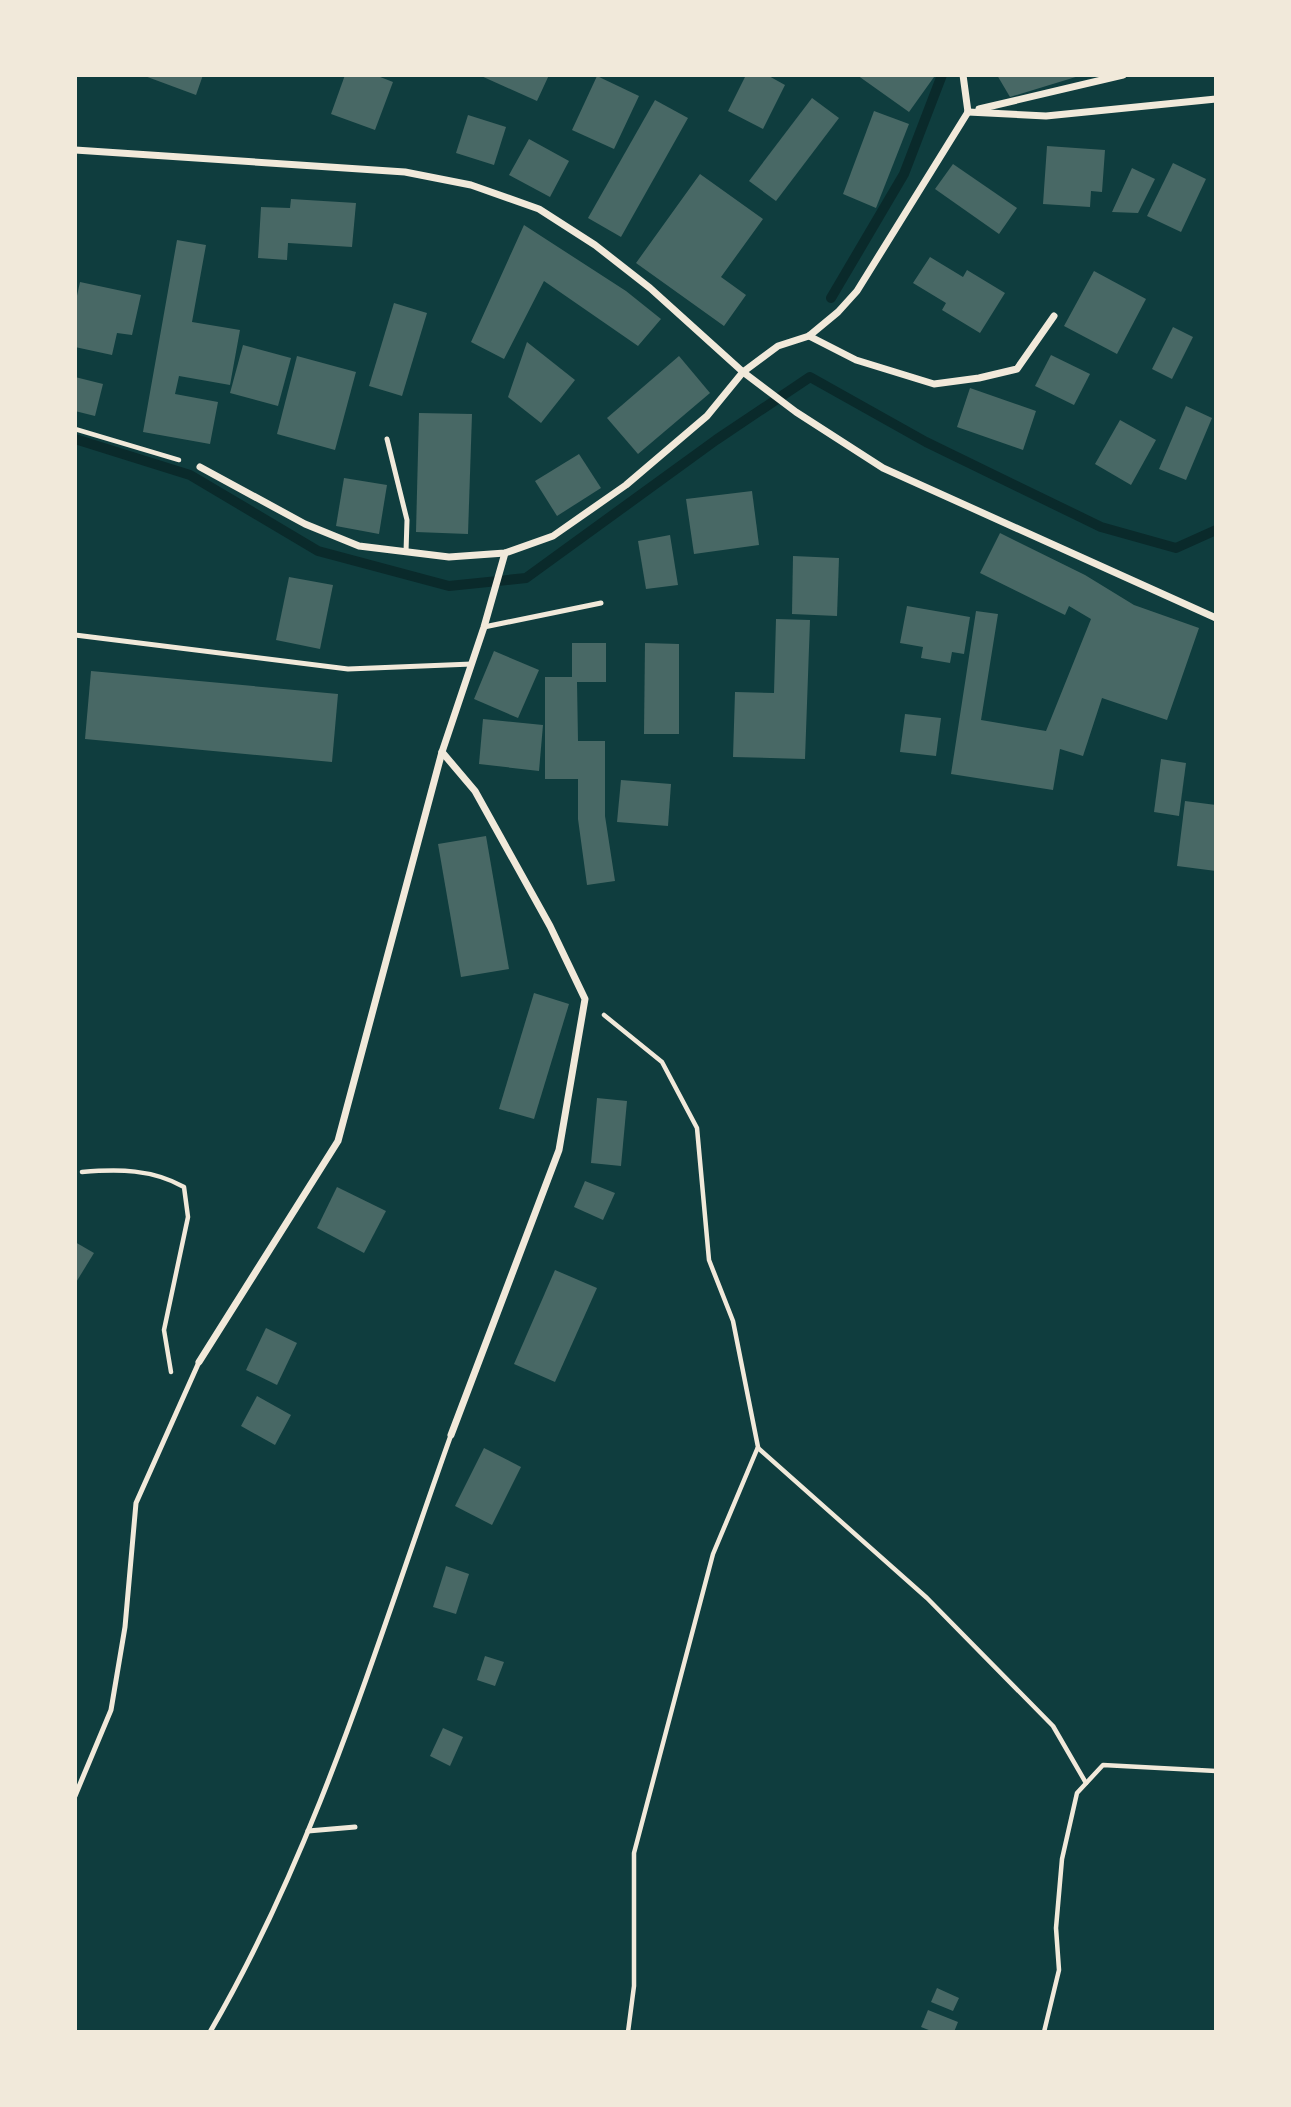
<svg xmlns="http://www.w3.org/2000/svg" width="1291" height="2107" font-family="Karla,sans-serif">
<style>
.lines{fill:none;stroke-linecap:round;stroke-linejoin:round}
.stream{stroke:#0a2a2b;stroke-width:10}
.building{fill:#486865}
.path{stroke:#f1e9da;stroke-width:4.5}
.service{stroke:#f1e9da;stroke-width:5}
.minor{stroke:#f1e9da;stroke-width:7}
</style>
<rect width="100%" height="100%" fill="#0f3d3e"/>
<g class="lines">
<g class="stream">
<polyline points="831,298 904,174 942,75"/>
<polyline points="75,439 190,475 318,551 449,586 526,578 716,440 810,377 926,442 1101,527 1176,548 1216,530"/>
</g>
</g>
<g class="building">
<polygon points="142,75 203,75 196,95"/>
<polygon points="345,75 375,75 393,82 375,130 331,114"/>
<polygon points="479,75 549,75 537,101"/>
<polygon points="746,75 767,75 785,85 763,129 728,111"/>
<polygon points="857,75 932,75 934,77 909,112"/>
<polygon points="997,75 1079,75 1079,76 1010,97"/>
<polygon points="597,76 639,96 614,149 572,130"/>
<polygon points="812,98 839,118 776,201 749,181"/>
<polygon points="655,100 688,118 621,237 588,218"/>
<polygon points="874,111 909,124 876,208 843,194"/>
<polygon points="468,115 506,127 494,165 456,153"/>
<polygon points="529,139 569,161 550,197 509,175"/>
<polygon points="1047,146 1105,150 1102,192 1091,191 1090,207 1043,204"/>
<polygon points="1173,163 1206,179 1181,232 1147,216"/>
<polygon points="953,164 1017,208 999,234 935,189"/>
<polygon points="1132,168 1155,179 1138,213 1112,212"/>
<polygon points="700,174 763,219 721,277 746,295 724,326 636,263"/>
<polygon points="291,199 356,203 352,247 288,243 287,260 258,258 261,207 290,208"/>
<polygon points="524,225 626,291 661,319 638,346 544,281 504,359 471,342"/>
<polygon points="177,240 206,245 192,322 240,330 230,385 179,376 175,394 218,402 210,444 143,432"/>
<polygon points="930,257 963,277 967,270 1005,293 980,333 942,310 946,303 913,283"/>
<polygon points="1094,271 1146,299 1117,354 1064,326"/>
<polygon points="80,282 141,295 132,335 117,333 112,355 75,347 75,305"/>
<polygon points="394,303 427,313 402,396 369,386"/>
<polygon points="1173,327 1193,337 1172,379 1152,369"/>
<polygon points="527,342 575,380 541,423 508,397"/>
<polygon points="243,345 291,358 278,406 230,393"/>
<polygon points="1051,355 1090,374 1074,405 1035,386"/>
<polygon points="297,356 356,372 335,450 277,434"/>
<polygon points="679,356 710,393 638,454 607,418"/>
<polygon points="75,377 103,384 95,416 75,411"/>
<polygon points="970,388 1036,411 1023,450 957,427"/>
<polygon points="1186,406 1212,418 1186,480 1159,469"/>
<polygon points="419,413 472,414 468,534 416,532"/>
<polygon points="1120,420 1156,440 1131,485 1095,464"/>
<polygon points="579,454 601,488 557,516 535,481"/>
<polygon points="344,478 387,485 379,534 336,526"/>
<polygon points="752,491 759,545 694,554 686,499"/>
<polygon points="1000,533 1085,575 1134,605 1199,628 1167,720 1102,698 1083,756 1060,749 1053,790 951,774 976,611 998,614 981,720 1046,731 1091,619 1069,606 1065,615 980,573"/>
<polygon points="670,535 678,585 646,589 638,541"/>
<polygon points="793,556 839,558 837,616 792,614"/>
<polygon points="289,577 333,585 320,649 276,640"/>
<polygon points="907,606 970,617 964,654 952,652 950,663 921,658 923,647 900,643"/>
<polygon points="776,619 810,620 805,759 733,757 735,692 774,693"/>
<polygon points="572,643 606,643 606,682 577,682 578,741 605,741 605,816 615,881 587,885 578,819 578,779 545,779 545,677 572,677"/>
<polygon points="645,643 679,644 679,734 644,734"/>
<polygon points="494,651 539,670 518,718 474,699"/>
<polygon points="91,671 338,694 332,762 85,739"/>
<polygon points="905,714 941,718 936,756 900,752"/>
<polygon points="483,719 543,725 539,771 479,764"/>
<polygon points="1161,759 1186,763 1179,816 1154,812"/>
<polygon points="621,780 671,784 668,826 617,822"/>
<polygon points="1185,801 1216,805 1216,871 1177,866"/>
<polygon points="486,836 509,969 461,977 438,844"/>
<polygon points="534,993 569,1004 534,1119 499,1109"/>
<polygon points="597,1098 627,1101 621,1166 591,1163"/>
<polygon points="585,1181 615,1193 603,1220 574,1207"/>
<polygon points="337,1187 386,1211 364,1253 317,1228"/>
<polygon points="75,1242 94,1253 75,1284"/>
<polygon points="555,1270 597,1288 555,1382 514,1364"/>
<polygon points="266,1328 297,1343 277,1385 246,1370"/>
<polygon points="257,1396 291,1415 275,1445 241,1426"/>
<polygon points="484,1448 521,1467 492,1525 455,1506"/>
<polygon points="446,1566 469,1574 456,1614 433,1607"/>
<polygon points="485,1656 504,1662 495,1686 477,1680"/>
<polygon points="443,1728 463,1737 450,1766 430,1756"/>
<polygon points="937,1988 959,1998 953,2011 931,2002"/>
<polygon points="928,2010 958,2022 954,2032 934,2032 921,2027"/>
</g>
<g class="lines">
<g class="path">
<polyline points="75,429 179,460"/>
<polyline points="604,1015 662,1062 697,1128 709,1260 733,1321 758,1447 713,1554 634,1853 634,1986 628,2032"/>
<path d="M82 1172C119 1169 152 1169 184 1187L188 1217 164 1330 171 1372"/>
<polyline points="758,1448 927,1598 1053,1726 1086,1783"/>
<polyline points="1044,2032 1059,1970 1056,1928 1062,1859 1077,1793 1103,1765 1216,1771"/>
</g>
<g class="service">
<polyline points="387,439 407,520 406,552"/>
<polyline points="484,627 601,603"/>
<polyline points="75,635 348,669 472,664"/>
<polyline points="75,1796 111,1710 125,1627 136,1503 199,1362"/>
<polyline points="308,1831 355,1827"/>
<path d="M210 2032C318 1847 379 1636 451 1435"/>
</g>
<g class="minor">
<polyline points="963,75 968,112"/>
<polyline points="979,109 1123,75"/>
<polyline points="968,112 1046,116 1216,99"/>
<polyline points="75,150 405,172 471,185 539,209 595,245 650,288 743,372 796,412 883,468 1216,618"/>
<polyline points="809,336 856,360 934,384 979,378 1017,369 1054,316"/>
<polyline points="200,467 305,524 359,546 449,557 505,553 553,536 626,485 707,416 743,372 778,346 809,336 838,312 857,291 968,112"/>
<polyline points="442,752 475,791 550,926 585,999 559,1150 451,1435"/>
<polyline points="199,1362 338,1141 442,752 484,627 505,553"/>
</g>
</g>
<rect width="1291" height="2107" fill="none" stroke="#f1e9da" stroke-width="154"/>
</svg>
